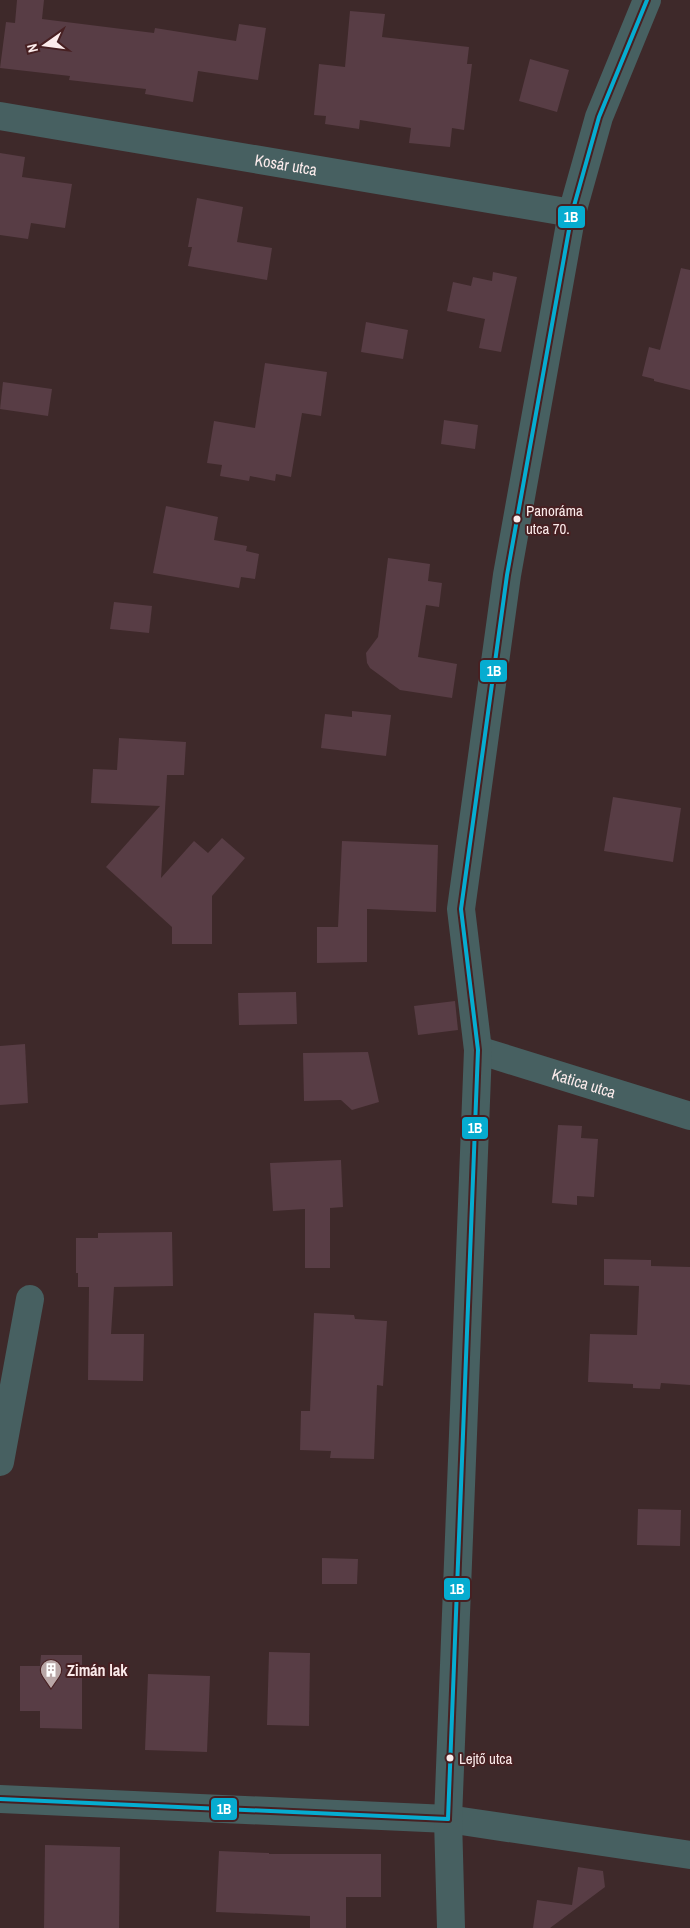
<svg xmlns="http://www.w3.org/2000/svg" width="690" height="1928" font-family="'Archivo Narrow',sans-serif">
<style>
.building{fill:#583d45}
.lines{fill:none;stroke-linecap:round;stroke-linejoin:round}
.street{stroke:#476061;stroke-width:28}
.bus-1-casing{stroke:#472022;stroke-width:8}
.bus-1{stroke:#06acd0;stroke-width:4}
.bus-dot{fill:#fbebeb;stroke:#472022;stroke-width:2}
.labels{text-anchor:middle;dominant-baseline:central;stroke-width:4;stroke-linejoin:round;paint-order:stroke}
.bus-label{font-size:15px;fill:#fbebeb;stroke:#472022;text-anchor:start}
.street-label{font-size:16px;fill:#fbebeb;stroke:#472022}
.poi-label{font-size:16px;font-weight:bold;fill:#fbebeb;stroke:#472022;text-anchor:start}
.line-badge{stroke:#472022;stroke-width:2}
.badge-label{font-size:14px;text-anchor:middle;font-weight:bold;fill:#fff}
</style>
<rect width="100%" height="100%" fill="#3e292a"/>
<g class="building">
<polygon points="17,0 44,0 42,19 154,33 155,28 236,41 239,24 266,28 258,80 198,71 193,102 145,94 146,89 69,80 70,76 0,68 6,22 15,23"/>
<polygon points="350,11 385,14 382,37 469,47 467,64 472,64 464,130 452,128 450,147 409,143 411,128 360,120 359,129 325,124 326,116 314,115 319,64 345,67"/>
<polygon points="530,59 569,70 557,112 519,101"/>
<polygon points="0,153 25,157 22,177 72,184 65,228 31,223 28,239 0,235"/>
<polygon points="197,198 243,207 237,242 272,248 267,280 188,266 192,247 188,247"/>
<polygon points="681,268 690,270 690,390 654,381 654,379 642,376 649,347 660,350"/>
<polygon points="493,272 517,277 501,352 479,348 485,319 447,311 453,282 471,286 473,277 492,281"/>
<polygon points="366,322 408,330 403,359 361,352"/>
<polygon points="265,363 327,372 321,416 302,413 291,477 276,474 275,481 250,476 249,481 220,476 222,465 207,463 214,421 255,428"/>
<polygon points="3,382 52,389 48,416 0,409"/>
<polygon points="444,420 478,425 475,449 441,444"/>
<polygon points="166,506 218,517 214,540 247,546 246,551 259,554 255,579 241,577 239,588 153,573"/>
<polygon points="388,558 430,564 428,581 442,583 439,607 426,605 418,657 457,664 452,698 400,690 370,668 367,663 366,653 378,637"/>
<polygon points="114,602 152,606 149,633 110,629"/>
<polygon points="352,711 391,715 386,756 321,748 325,714 352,717"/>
<polygon points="119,738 186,742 184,775 167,775 161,878 194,841 208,853 222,838 245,858 212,896 212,944 172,944 172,927 106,867 160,806 91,803 93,769 117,770"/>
<polygon points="613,797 681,808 673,862 604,851"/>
<polygon points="342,841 438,845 436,912 367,909 367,962 317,963 317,927 338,927"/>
<polygon points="296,992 297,1024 239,1025 238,993"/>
<polygon points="455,1001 458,1030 418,1035 414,1006"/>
<polygon points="25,1044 28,1103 0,1105 0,1046"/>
<polygon points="368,1052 379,1102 352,1110 341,1100 304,1101 303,1053"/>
<polygon points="558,1125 582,1126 581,1138 598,1139 594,1197 577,1196 577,1205 552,1203"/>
<polygon points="341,1160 343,1207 330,1208 330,1268 305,1268 305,1209 273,1211 270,1163"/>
<polygon points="172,1232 173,1286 114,1287 111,1334 144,1334 143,1381 88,1380 89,1287 78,1287 78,1273 76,1273 76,1238 98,1238 98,1233"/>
<polygon points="604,1259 651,1260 651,1266 690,1267 690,1385 661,1383 660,1389 633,1388 633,1384 588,1382 590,1334 637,1335 639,1286 604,1285"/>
<polygon points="314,1313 354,1315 355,1319 387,1321 383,1386 377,1385 374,1459 330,1458 331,1451 300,1450 301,1411 310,1411"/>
<polygon points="638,1509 681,1510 680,1546 637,1545"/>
<polygon points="322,1558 358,1559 357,1584 322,1584"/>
<polygon points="269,1652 310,1653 309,1726 267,1725"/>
<polygon points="41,1655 82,1655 82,1729 40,1728 40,1711 20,1711 20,1666 40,1666"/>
<polygon points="148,1674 210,1676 207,1752 145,1750"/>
<polygon points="45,1845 120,1847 119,1928 44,1928"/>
<polygon points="219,1851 269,1853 269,1854 381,1854 381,1897 346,1897 346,1928 310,1928 310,1916 216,1912"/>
<polygon points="578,1867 603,1871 605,1887 550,1928 533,1928 537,1900 572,1905"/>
</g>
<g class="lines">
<g class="street">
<path id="s1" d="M0 116 572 213"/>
<path id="s2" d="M478 1050 690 1116"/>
<polyline points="0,1462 30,1299"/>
<polyline points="0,1799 448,1819 690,1855"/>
<polyline points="451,1928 448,1819 478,1050 461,909 507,575 572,213 599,117 647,0"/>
</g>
<g class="bus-1-casing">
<g id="bus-1">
<polyline points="0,1799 448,1819"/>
<polyline points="448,1819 478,1050 461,909 507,575 572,213 599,117 647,0"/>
</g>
</g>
<use href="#bus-1" class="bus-1"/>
</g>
<defs>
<g id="building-pin" transform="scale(1.125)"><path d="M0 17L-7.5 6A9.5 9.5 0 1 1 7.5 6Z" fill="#b9a7a7" stroke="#472022"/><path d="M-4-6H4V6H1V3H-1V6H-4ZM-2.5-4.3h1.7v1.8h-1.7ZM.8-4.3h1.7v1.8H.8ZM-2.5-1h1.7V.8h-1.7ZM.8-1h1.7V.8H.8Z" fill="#fff"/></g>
</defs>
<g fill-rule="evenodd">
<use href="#building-pin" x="51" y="1670"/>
</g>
<g class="bus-dot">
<circle cx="517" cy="519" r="4.5"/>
<circle cx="450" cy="1758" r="4.5"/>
</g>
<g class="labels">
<g class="bus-label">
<text x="526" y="510">Panoráma<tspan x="526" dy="18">utca 70.</tspan></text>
<text x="459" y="1758">Lejtő utca</text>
</g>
<g class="street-label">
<text stroke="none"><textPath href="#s1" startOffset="290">Kosár utca</textPath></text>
<text stroke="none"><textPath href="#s2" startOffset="111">Katica utca</textPath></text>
</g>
<g class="poi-label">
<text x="67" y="1670">Zimán lak</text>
</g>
</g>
<g class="line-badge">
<rect x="557" y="205" width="29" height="24" rx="5" fill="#06acd0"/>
<rect x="479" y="659" width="29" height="24" rx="5" fill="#06acd0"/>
<rect x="461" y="1116" width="28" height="24" rx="5" fill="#06acd0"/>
<rect x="443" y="1577" width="28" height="24" rx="5" fill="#06acd0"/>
<rect x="210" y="1797" width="28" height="24" rx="5" fill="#06acd0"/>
</g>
<g class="badge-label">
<text x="571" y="222">1B</text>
<text x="494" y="676">1B</text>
<text x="475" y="1133">1B</text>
<text x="457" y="1594">1B</text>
<text x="224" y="1814">1B</text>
</g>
<g transform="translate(45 45) rotate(256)" stroke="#472022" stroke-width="4" paint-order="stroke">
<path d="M0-4L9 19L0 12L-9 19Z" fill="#fbebeb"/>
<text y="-8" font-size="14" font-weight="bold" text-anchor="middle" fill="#fbebeb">N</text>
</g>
</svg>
